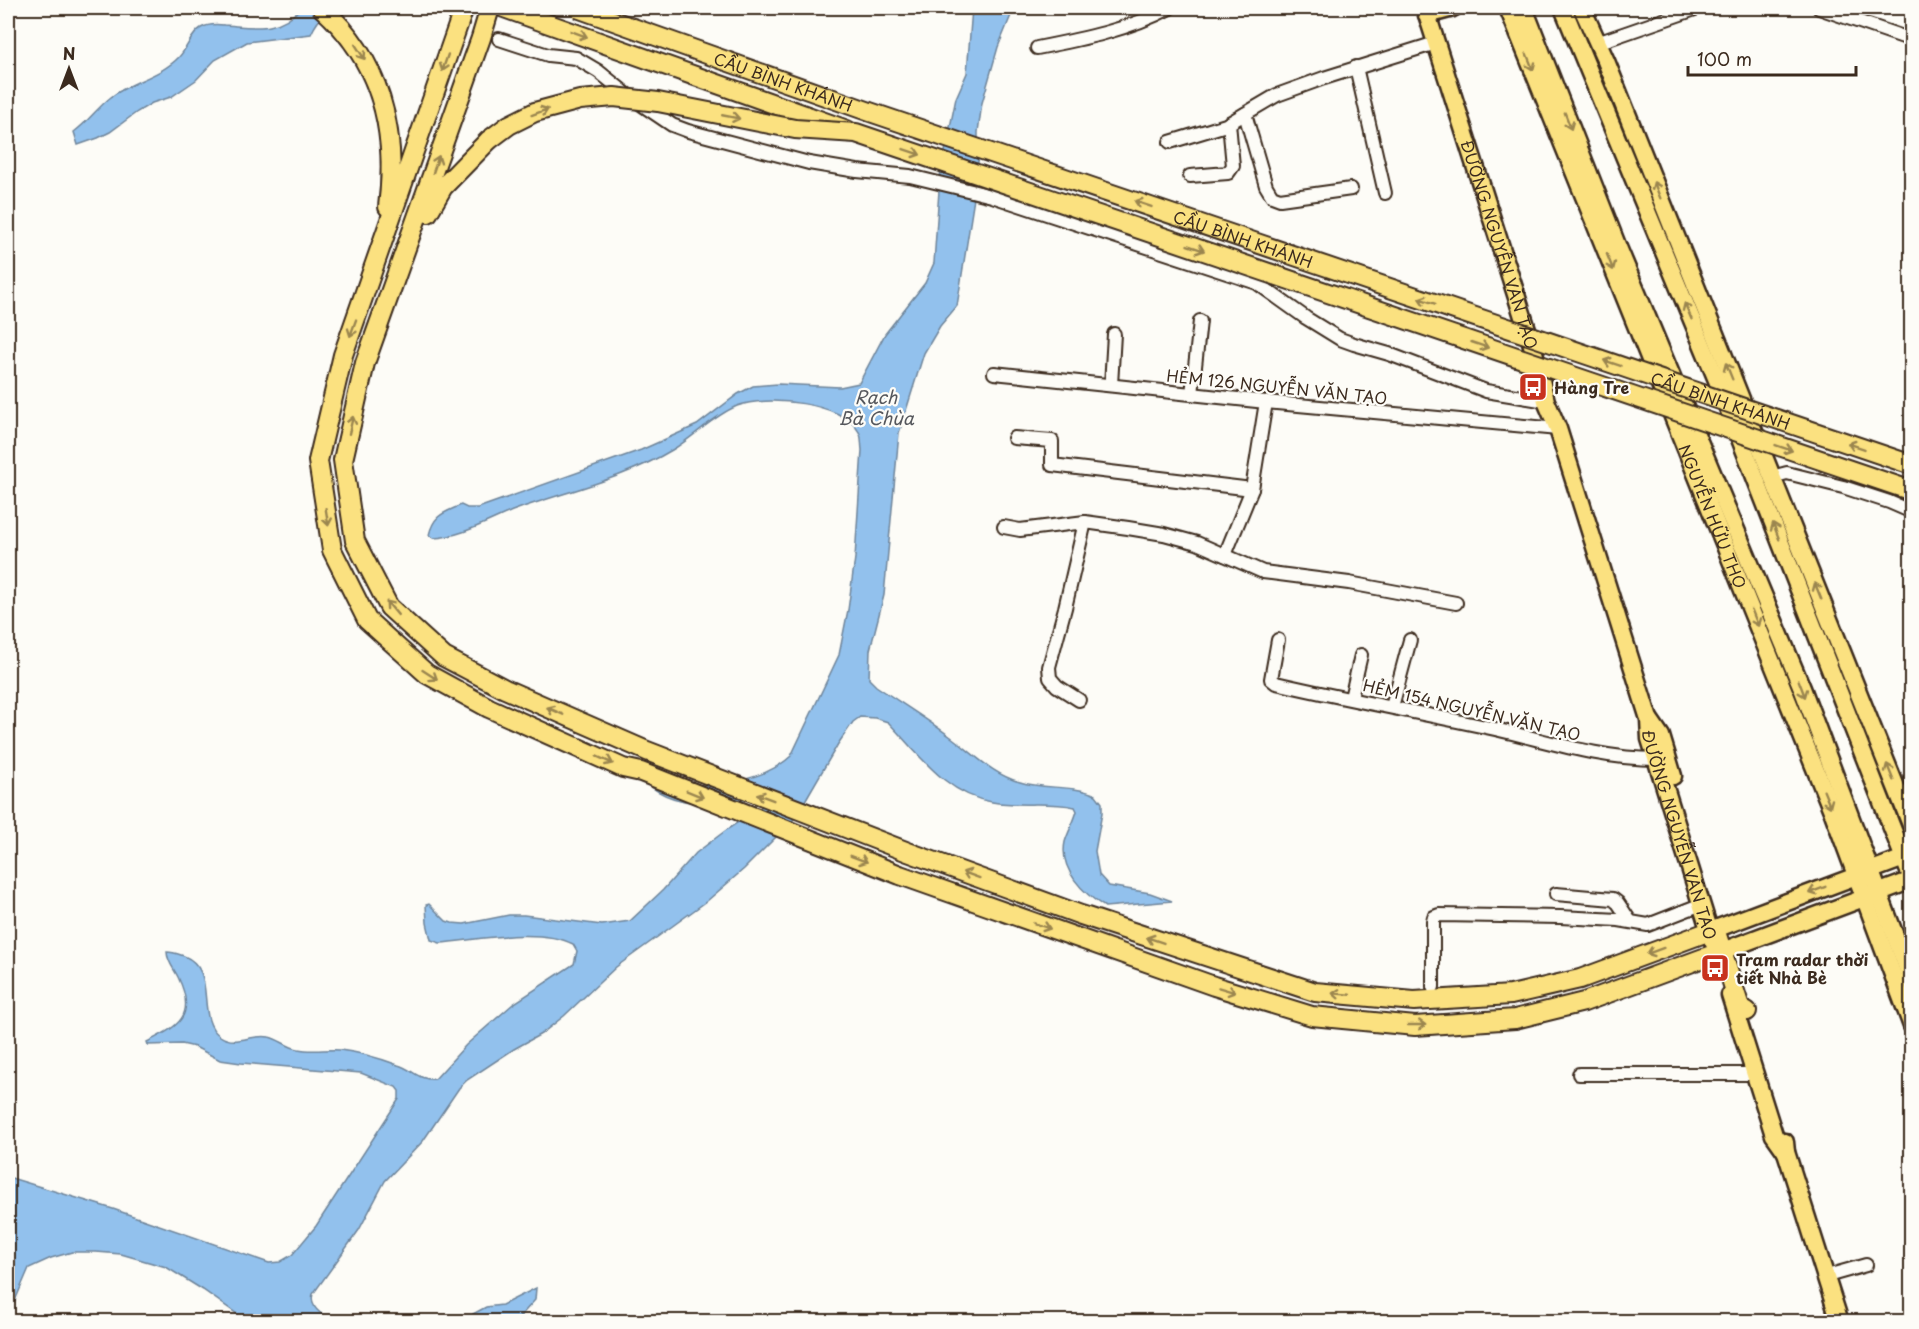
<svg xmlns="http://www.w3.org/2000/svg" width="1919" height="1329" font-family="'Playpen Sans',sans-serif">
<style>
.water{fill:#92c1ed;stroke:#6f859a;stroke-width:1.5}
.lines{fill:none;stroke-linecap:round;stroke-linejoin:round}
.minor-casing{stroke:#3b2a1e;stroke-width:16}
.major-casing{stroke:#3b2a1e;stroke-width:21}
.highway-casing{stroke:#3b2a1e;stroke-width:22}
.minor{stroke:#fdfcf7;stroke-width:12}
.major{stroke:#fbe180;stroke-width:16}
.highway{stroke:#fbe180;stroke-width:18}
.highway-bridge-casing{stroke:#3b2a1e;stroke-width:22;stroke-linecap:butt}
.highway-bridge{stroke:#fbe180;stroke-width:18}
.oneway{stroke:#9b864f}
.labels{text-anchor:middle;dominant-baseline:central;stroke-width:4.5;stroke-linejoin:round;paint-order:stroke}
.street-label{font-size:16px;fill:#3b2a1e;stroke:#fdfcf7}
.poi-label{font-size:16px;font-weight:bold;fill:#3b2a1e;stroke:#fdfcf7;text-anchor:start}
.water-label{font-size:18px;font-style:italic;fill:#55575c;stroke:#fdfcf7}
</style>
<rect width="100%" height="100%" fill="#fdfcf7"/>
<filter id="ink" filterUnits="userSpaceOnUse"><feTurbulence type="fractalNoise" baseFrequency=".0167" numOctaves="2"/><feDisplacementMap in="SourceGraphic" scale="12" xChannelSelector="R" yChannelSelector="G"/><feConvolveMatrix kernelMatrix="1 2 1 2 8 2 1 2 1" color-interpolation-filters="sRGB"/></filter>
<g filter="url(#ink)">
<g class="water">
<path d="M301 8H351C328 12 321 12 311 34L247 42 215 60 196 80 171 97 152 103 137 112 110 132 98 138 78 145 74 132C88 122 98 107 111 97 132 81 161 76 179 57 187 49 191 34 201 28 208 24 216 24 224 25 255 27 277 33 301 8Z"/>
<path d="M972 8H1014L998 47 982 103 978 132V173L957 306 940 326 924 353 899 433 884 595 870 650 869 679 876 686C901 703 927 719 951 737 973 753 993 775 1020 782 1045 790 1072 784 1096 795L1102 803V813L1095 851 1099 875 1109 886 1150 893 1172 901 1105 907C1084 894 1059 870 1065 842 1068 832 1074 822 1077 811L1075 807C1047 801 1019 807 992 802 946 795 918 753 888 722L875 718 860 717 853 722 838 744 795 818 744 869 707 901 616 967 564 1016 541 1034 514 1049 467 1080 459 1088 423 1141 385 1181 359 1230 313 1294C309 1307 321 1313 330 1321H247L203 1290 166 1267 121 1254 96 1252H72L51 1258 29 1268 8 1317V1177L113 1209 269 1263 280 1262 292 1255 316 1226 399 1099V1091L396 1087 361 1073 241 1063 220 1060 195 1047 182 1044 148 1045 147 1042C179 1026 197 1016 178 977 174 969 167 961 167 952 173 952 178 954 184 956 219 970 194 1018 220 1036 236 1047 253 1033 269 1037 279 1039 287 1047 298 1049 312 1052 326 1049 340 1050 359 1052 379 1058 398 1065 412 1069 420 1081 435 1079L466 1045 513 1004 574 964 577 951 573 944C540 927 477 940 440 943L431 940 427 923 426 905 429 904 446 921 452 923 464 924 509 915H524L602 925 630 921 663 890 696 853 725 831 761 807V804C746 797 735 801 719 802 689 805 658 799 638 774 650 777 663 781 675 783 712 788 763 782 791 756L839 655 848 610 855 558 862 450C861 444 862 436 859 432 844 402 765 395 737 406 713 416 694 437 672 450 624 479 567 491 515 510 489 520 462 537 433 538L429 535C434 514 444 513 461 505L467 508H478L641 450 697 425 738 394 753 386 778 384 840 387 859 383 885 334 925 283 934 263 940 176 956 98 967 73Z"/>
<polygon points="536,1288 535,1300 516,1321 472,1321 473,1314 486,1307 502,1305"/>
</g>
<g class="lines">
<g class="minor-casing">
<g id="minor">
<polyline points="1819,8 1912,40"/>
<polyline points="499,39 548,55 576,58 598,71 629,96 672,125 688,131 809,163 857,171 910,176 992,196 1257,283 1306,318 1340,339 1354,344 1389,354 1486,391 1546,401"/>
<polyline points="1597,43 1698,8"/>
<path d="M1037 48C1083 39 1128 30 1170 8"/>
<polyline points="1356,67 1385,193"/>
<polyline points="1245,114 1266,186 1272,196 1280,199 1351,189"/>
<polyline points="1170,142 1226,125 1277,95 1324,78 1436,43"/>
<polyline points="1190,176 1228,173 1233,166 1229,123"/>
<polyline points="994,373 1266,402 1558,429"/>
<polyline points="1111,385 1114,334"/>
<polyline points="1192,394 1200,321"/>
<polyline points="1014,438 1052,441 1052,465 1252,489"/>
<polyline points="1772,477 1787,473 1843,487 1889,502 1912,512"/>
<polyline points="1004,527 1020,530 1085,522 1128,528 1164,534 1197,543 1263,572 1349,583 1456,603"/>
<polyline points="1225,555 1252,489 1266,402"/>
<path d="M1278 640 1271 679 1276 683C1348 700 1422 713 1495 729 1548 741 1600 759 1656 759"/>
<polyline points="1351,698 1361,655"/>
<polyline points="1079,700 1057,686 1050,678 1049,667 1065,608 1085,522"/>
<polyline points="1392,707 1410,640"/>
<polyline points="1556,894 1613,899 1618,903 1630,921"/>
<polyline points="1433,987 1433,921 1434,917 1439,915 1560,917 1619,920 1648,925 1702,904"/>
<polyline points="1579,1074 1755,1074"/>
<polyline points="1827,1276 1866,1265"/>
</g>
</g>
<g class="major-casing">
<g id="major">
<path id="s1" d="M1425 8 1533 348 1546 401 1558 429 1649 719 1650 739 1713 942"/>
<path id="s2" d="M1508 8 1833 813 1912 1026"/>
<polyline points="1524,8 1617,245 1802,688 1912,981"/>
<polyline points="1563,8 1719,385 1912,879"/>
<polyline points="1582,8 1606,61 1912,827"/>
<polyline points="1427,15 1453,8"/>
<polyline points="1650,720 1661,736 1673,776"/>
<polyline points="1710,931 1912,855"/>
<polyline points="1717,953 1912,880"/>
<polyline points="1730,995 1774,1135 1786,1152"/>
<polyline points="1785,1142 1786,1152 1840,1322"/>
</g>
</g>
<g class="highway-casing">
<g id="highway">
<path d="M322 8C380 60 398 130 388 207"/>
<polyline points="464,8 343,355 318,461 332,550 367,620 427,674 489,708 623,768 641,772 900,875 1214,986 1312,1016 1415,1026 1515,1019 1584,1002 1717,953"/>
<polyline points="490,8 481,38 365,363 343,460 355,541 389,607 444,657 505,689 647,751 908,852 1081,915 1315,992 1414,1001 1511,995 1580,979 1710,931 1717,935 1740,1007 1747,1011"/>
<polyline points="504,8 847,130"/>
<polyline points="428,213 443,187 489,140"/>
</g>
</g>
<use href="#minor" class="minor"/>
<use href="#major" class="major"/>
<use href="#highway" class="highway"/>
<g class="highway-bridge-casing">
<g id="highway-bridge">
<path id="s3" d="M577 8 870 112 1912 465"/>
<polyline points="489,140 509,125 535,112 580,100 614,97 658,102 795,129 856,133 1912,491"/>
</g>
</g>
<use href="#highway-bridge" class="highway-bridge"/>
</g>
<defs><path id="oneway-shaft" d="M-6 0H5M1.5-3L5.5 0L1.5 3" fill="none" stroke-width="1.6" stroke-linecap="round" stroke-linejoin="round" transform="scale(1.5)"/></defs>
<g class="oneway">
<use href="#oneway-shaft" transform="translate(579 34) rotate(20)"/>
<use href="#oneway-shaft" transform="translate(360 52) rotate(57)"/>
<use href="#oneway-shaft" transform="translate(1530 62) rotate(68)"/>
<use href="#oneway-shaft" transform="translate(445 63) rotate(109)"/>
<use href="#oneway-shaft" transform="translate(540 112) rotate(-20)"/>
<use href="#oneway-shaft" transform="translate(731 117) rotate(11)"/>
<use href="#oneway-shaft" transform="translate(1568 121) rotate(69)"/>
<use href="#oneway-shaft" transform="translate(912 152) rotate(19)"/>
<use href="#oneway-shaft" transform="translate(436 164) rotate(-71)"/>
<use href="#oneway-shaft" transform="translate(1657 190) rotate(-112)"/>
<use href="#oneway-shaft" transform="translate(1143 204) rotate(-161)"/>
<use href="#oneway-shaft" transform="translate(1196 248) rotate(19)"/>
<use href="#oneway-shaft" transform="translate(1610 262) rotate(68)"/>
<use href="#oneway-shaft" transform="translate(1427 301) rotate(-161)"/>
<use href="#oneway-shaft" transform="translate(1688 311) rotate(-113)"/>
<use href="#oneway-shaft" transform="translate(353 328) rotate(110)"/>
<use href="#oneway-shaft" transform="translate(1480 345) rotate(19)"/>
<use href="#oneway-shaft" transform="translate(1612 363) rotate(-161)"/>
<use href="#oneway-shaft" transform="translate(1729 371) rotate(-112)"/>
<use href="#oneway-shaft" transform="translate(351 425) rotate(-77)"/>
<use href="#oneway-shaft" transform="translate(1856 446) rotate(-161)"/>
<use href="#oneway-shaft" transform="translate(1784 448) rotate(19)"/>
<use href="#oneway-shaft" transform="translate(327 517) rotate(81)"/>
<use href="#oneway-shaft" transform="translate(1776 531) rotate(-111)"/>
<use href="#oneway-shaft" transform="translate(1818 591) rotate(-112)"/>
<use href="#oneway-shaft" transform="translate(392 608) rotate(-130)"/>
<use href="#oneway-shaft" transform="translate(1755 618) rotate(68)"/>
<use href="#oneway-shaft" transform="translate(430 675) rotate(33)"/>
<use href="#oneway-shaft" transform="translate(1802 689) rotate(69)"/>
<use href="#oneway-shaft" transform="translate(555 711) rotate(-156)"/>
<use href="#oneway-shaft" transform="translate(605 760) rotate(24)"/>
<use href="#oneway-shaft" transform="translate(1890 772) rotate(-112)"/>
<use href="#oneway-shaft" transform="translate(695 794) rotate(22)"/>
<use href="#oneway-shaft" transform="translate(765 797) rotate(-159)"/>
<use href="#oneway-shaft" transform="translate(1827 799) rotate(68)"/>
<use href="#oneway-shaft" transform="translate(859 859) rotate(21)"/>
<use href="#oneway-shaft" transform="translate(971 875) rotate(-160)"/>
<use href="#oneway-shaft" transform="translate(1817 890) rotate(159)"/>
<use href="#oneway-shaft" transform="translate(1042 926) rotate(19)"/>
<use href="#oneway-shaft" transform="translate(1155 940) rotate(-161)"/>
<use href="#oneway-shaft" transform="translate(1655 951) rotate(160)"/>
<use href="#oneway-shaft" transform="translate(1227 990) rotate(17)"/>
<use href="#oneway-shaft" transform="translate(1341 994) rotate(-175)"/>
<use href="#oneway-shaft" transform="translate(1417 1025)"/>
</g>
</g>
<defs>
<g id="bus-square" transform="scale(1.5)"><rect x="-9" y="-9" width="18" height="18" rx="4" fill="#c8321e" stroke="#fdfcf7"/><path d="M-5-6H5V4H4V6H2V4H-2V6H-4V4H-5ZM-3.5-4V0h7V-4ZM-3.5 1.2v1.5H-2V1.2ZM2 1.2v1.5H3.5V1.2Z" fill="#fff"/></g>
</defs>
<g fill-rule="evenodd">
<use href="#bus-square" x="1533" y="387"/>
<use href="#bus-square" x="1715" y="968"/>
</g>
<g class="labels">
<g class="street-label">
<text stroke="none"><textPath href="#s3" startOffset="219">CẦU BÌNH KHÁNH</textPath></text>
<text stroke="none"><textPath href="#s3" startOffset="705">CẦU BÌNH KHÁNH</textPath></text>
<text stroke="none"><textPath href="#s1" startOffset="248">ĐƯỜNG NGUYỄN VĂN TẠO</textPath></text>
<text transform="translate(1277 386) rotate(6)">HẺM 126 NGUYỄN VĂN TẠO</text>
<text stroke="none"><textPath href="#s3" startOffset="1209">CẦU BÌNH KHÁNH</textPath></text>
<text stroke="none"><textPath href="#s2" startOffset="548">NGUYỄN HỮU THỌ</textPath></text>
<text transform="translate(1472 709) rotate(13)">HẺM 154 NGUYỄN VĂN TẠO</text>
<text stroke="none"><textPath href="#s1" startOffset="866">ĐƯỜNG NGUYỄN VĂN TẠO</textPath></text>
</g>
<g class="poi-label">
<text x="1554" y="387">Hàng Tre</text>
<text x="1736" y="959">Trạm radar thời<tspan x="1736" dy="18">tiết Nhà Bè</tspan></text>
</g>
<g class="water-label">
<text x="876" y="396">Rạch<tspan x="876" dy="21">Bà Chùa</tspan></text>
</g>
</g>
<rect width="1919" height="1329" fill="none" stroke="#fdfcf7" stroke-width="30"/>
<rect x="15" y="15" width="1889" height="1299" fill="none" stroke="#3b2a1e" stroke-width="2" filter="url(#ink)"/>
<g transform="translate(69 69)" stroke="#fdfcf7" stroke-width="4.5" paint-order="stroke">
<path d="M0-4.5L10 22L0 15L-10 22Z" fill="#3b2a1e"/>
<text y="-9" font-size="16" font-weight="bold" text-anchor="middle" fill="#3b2a1e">N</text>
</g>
<path d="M1688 66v9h168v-9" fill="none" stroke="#3b2a1e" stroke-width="3"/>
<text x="1697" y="66" font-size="18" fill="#3b2a1e" stroke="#fdfcf7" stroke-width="4.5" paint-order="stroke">100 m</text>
</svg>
